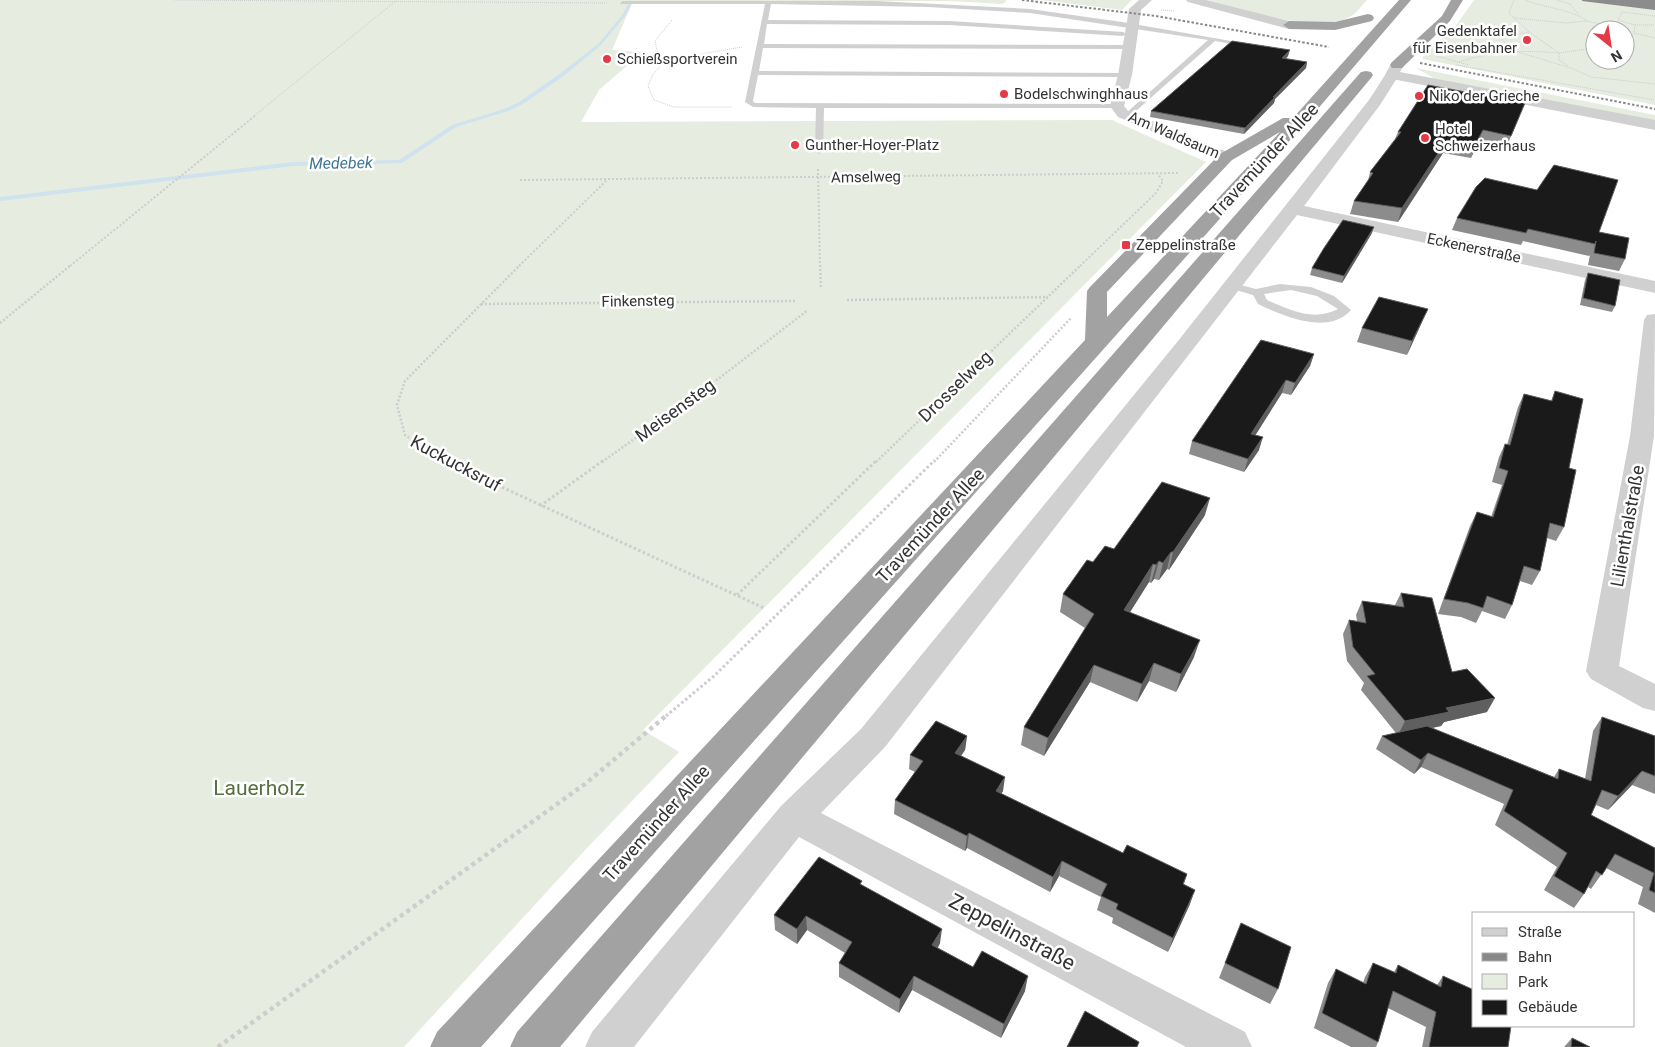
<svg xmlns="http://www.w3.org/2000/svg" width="1655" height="1047" font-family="Roboto,sans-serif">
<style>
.green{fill:#e6ecdf;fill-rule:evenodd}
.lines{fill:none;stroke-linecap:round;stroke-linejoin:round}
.stream{fill:#cfe2ee;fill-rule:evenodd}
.path-far4{stroke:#cdcdcd;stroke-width:1;stroke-dasharray:1 1;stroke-linecap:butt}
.path-far3{stroke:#cdcdcd;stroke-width:2;stroke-dasharray:2 2;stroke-linecap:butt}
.path-far2{stroke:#cdcdcd;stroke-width:2.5;stroke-dasharray:2 2;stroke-linecap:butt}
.path-far1{stroke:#cdcdcd;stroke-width:3;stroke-dasharray:2.5 2.5;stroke-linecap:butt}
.path{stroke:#cdcdcd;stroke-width:4.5;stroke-dasharray:4 4;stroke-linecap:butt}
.service{fill:#d0d0d0;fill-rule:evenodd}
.minor{fill:#d0d0d0;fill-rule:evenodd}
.tertiary{fill:#d0d0d0;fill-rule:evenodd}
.trunk{fill:#a2a2a2;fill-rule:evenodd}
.rail{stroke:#888;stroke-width:2;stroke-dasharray:2.5 2;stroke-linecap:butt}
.wall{fill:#8c8c8c}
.shaded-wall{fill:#5f5f5f}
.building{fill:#1a1a1a;stroke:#5f5f5f}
.poi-dot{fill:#e63946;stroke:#fff;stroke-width:2}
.labels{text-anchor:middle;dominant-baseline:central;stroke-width:5;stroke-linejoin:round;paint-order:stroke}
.far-poi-label{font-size:15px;fill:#333;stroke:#fff;text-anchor:start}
.far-street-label{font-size:15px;fill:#333;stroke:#fff}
.far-water-label{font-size:16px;font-style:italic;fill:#3f7597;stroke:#fff}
.street-label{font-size:18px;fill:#333;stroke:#fff}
.near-park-label{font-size:21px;fill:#56703f;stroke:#fff}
.near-street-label{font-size:21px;fill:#333;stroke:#fff}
</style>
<rect width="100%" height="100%" fill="#fff"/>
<g class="green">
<polygon points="0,0 1004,0 1007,1 1002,4 951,1 633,1 612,50 643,52 599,90 581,122 1112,120 1206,162 643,730 679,752 587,848 404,1047 0,1047"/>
<polygon points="1041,0 1132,0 1122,10"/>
<path d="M1207 0H1367C1362 5 1357 13 1351 16 1320 36 1241 9 1207 0Z"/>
<path d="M1474 0H1655V105L1422 59 1428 49 1454 28ZM1595 30H1625V60H1595Z"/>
<polygon points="1416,68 1655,115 1655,121 1437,80"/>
</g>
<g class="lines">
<polygon class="stream" points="629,2 632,3 626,15 601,45 565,75 523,104 508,111 456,127 402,163 293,166 0,201 0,197 293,162 399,160 452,125 504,109 519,102 561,73 599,43 623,14"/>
<g class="path-far4">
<polyline points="174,0 607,3"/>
<polyline points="1514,0 1509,13 1529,32 1501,38 1511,50 1571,68 1591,77 1655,84"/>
<polyline points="1557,0 1570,4 1579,15"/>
<polyline points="1161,10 1175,11"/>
<polyline points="1655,16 1622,12 1618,20 1635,25 1655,25"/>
<path d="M1514 18 1567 23 1587 21C1570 9 1545 8 1525 0"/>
<polyline points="672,20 655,41 658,55 666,60 653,74 648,86 654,100 674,107 732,107"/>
<polyline points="1587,21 1629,30"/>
<polyline points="1607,30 1614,30"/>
<polyline points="1634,33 1655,38"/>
<polyline points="1625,45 1634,33 1635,25"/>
<polyline points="1436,56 1469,65"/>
<polyline points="666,60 742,47"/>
<path d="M1459 62C1492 51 1524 50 1559 53L1529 32"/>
<polyline points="1456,65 1655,100"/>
<polyline points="1568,66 1559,60 1559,53 1595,48"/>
<polyline points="254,116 397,0"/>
</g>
<g class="path-far3">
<polyline points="818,169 820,266"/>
<polyline points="520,180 1179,173"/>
<polyline points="70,266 256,115"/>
<polyline points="519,266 607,180"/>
<polyline points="1080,266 1156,193 1163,181 1157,173"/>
</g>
<g class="path-far2">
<polyline points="820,265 821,288"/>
<polyline points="847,300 1048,297"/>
<polyline points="481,304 797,301"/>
<polyline points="0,323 71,265"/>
<polyline points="446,462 405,435 397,405 405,381 520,265"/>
<polyline points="602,462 718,379 808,310"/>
<polyline points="876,462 1081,265"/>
<polyline points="934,462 1071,318"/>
</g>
<g class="path-far1">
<polyline points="443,460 764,608"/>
<polyline points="540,506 604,460"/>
<polyline points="737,595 877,460"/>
<polyline points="666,716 714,676 935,460"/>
</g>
<polyline class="path" points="218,1047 585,784 667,715"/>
<g class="service">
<polygon points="622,1 877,1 1030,9 1122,22 1254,45 1250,47 1215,41 1128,118 1124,116 1125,114 1208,40 1030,13 928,7 771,4 768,20 949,21 1123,32 1126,34 1123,36 949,25 767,24 764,44 1129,45 1133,47 1129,49 763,48 759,71 1125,73 1129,75 1125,77 758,75 753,101 755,103 1117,104 1121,106 1117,108 824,108 823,151 819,154 815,151 816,108 753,107 745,102 765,4 620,4"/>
<path d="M1233 283 1256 289 1280 284 1311 287 1334 296 1351 310C1328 336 1283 316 1258 304L1253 295 1229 288V284ZM1291 290 1317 296 1338 309C1314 322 1289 310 1267 300L1264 294Z"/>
</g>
<g class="minor">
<polygon points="1139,0 1152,0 1141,10 1132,75 1124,106 1128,111 1232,154 1234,157 1232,160 1220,160 1118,117 1110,106 1118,75 1129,9"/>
<polygon points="1186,0 1206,0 1293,22 1295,25 1289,29 1188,2"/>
<polygon points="1392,71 1399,75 1380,105 1304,206 1655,281 1655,293 1297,215 885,747 821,813 1245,1032 1252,1047 1186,1047 799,837 634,1047 585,1047 592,1032 781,806 861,729 1178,341 1369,100 1387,72"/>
<polygon points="1655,314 1654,436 1619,666 1655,684 1655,711 1643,708 1591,679 1586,671 1630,436 1644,320 1647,315"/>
</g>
<polygon class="tertiary" points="1397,61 1404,65 1400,72 1655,120 1655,130 1387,78 1385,75 1392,62"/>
<g class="trunk">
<path d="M1399 0H1411L1316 111 481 1047H430L437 1032 1085 340 1087 291 1090 287 1220 154 1283 118H1293ZM1280 132 1107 317V292L1232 160Z"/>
<polygon points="1451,0 1463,0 1450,21 1402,68 1392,68 1390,65 1392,62 1442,16"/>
<polygon points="1368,14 1372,15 1374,18 1372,21 1335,30 1289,29 1283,25 1289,21 1335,22"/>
<polygon points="1366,71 1371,72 1373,75 1371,78 560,1047 510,1047 517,1032 1361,72"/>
</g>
<g class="rail">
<polyline points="1022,0 1156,16 1329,47"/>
<polyline points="1420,63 1655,109"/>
</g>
</g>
<g class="wall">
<polygon points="1582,0 1655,0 1655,10 1582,1"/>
<polygon points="1288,56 1286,59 1307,62 1306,68 1275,99 1274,103 1244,134 1150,117 1151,111"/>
<polygon points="1520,115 1506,148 1478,142 1471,158 1443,153 1398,222 1350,214 1354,201 1368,181 1370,172 1395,139 1398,132"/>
<polygon points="1457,218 1599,232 1625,259 1619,271 1588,265 1590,255 1589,256 1523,241 1521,245 1452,230"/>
<polygon points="1372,233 1342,283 1310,275 1312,268"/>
<polygon points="1588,273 1615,306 1612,312 1580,305 1585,280"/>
<polygon points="1422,322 1407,355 1357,342 1362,328"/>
<polygon points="1314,354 1310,366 1291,395 1282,393 1255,435 1259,450 1244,472 1189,454 1192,441"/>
<polygon points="1555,391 1569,468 1564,527 1556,541 1547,538 1540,571 1532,585 1520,581 1512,605 1505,619 1482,611 1476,623 1461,617 1438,614 1470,526 1477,512 1491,517 1502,485 1492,482 1499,457 1505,444 1507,445 1518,407 1524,394 1551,401"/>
<polygon points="1205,515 1169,570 1167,569 1159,580 1154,579 1151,583 1149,582 1130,612 1194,657 1176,692 1149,681 1137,702 1090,682 1044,756 1021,745 1024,727 1085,628 1060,612 1063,594 1093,562 1114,549"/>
<polygon points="1401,593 1452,672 1487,712 1444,722 1441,726 1432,728 1554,777 1559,769 1585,779 1593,731 1602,717 1655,736 1655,794 1632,785 1608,810 1596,805 1591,815 1655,848 1655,913 1638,904 1643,887 1606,868 1591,889 1588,887 1584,894 1574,908 1544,890 1557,867 1495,825 1504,804 1421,767 1414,774 1376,749 1382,736 1396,733 1361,690 1364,683 1347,661 1343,634 1349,620 1357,621 1356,615 1362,601 1395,605"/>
<polygon points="967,736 965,750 961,756 1003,791 1001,794 1123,853 1187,874 1184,884 1190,904 1168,952 1112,923 1113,918 1097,910 1101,897 1059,876 1050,892 967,848 965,851 894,814 895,800 915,772 909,769 910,755"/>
<polygon points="862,885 940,943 938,948 973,967 1025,991 1001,1038 912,990 899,1013 839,977 839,963 845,953 807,930 797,944 775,930 774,915"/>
<polygon points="1241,923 1278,989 1270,1004 1219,978"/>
<polygon points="1373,963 1394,972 1398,965 1437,985 1443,976 1508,1047 1422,1047 1426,1027 1388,1008 1378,1042 1376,1047 1351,1047 1314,1028 1328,983 1336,969 1363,983 1365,977"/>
<polygon points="1572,1038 1590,1047 1564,1047"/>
</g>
<g class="shaded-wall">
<polygon points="1290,50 1288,56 1280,64 1282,58"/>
<polygon points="1307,62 1306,68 1275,99 1274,103 1244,134 1245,128 1273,97"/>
<polygon points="1483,130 1478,142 1471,158 1475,145"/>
<polygon points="1447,140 1443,153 1398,222 1402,208"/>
<polygon points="1374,227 1372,233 1342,283 1344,276"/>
<polygon points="1428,309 1422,322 1407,355 1412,341"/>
<polygon points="1314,354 1310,366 1291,395 1295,383"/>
<polygon points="1286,380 1282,393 1248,447 1251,434"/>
<polygon points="1263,437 1259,450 1244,472 1248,459"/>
<polygon points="1210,498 1205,515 1169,570 1173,552"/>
<polygon points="1171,552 1167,569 1159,580 1163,563"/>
<polygon points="1159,561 1154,579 1151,583 1156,565"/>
<polygon points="1153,564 1149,582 1120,628 1124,610"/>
<polygon points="1200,640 1194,657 1176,692 1181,674"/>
<polygon points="1154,663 1149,681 1137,702 1142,684"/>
<polygon points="1094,665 1090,682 1044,756 1048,738"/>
<polygon points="1495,698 1487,712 1444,722 1441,726 1398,735 1405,721 1446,708"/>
<polygon points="967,736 965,750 953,767 955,753"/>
<polygon points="1428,753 1421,767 1414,774 1421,760"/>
<polygon points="1642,771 1632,785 1608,810 1618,796"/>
<polygon points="1005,777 1003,791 994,806 996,791"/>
<polygon points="969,833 967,848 965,851 967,836"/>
<polygon points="1062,861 1059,876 1050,892 1053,877"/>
<polygon points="1195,890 1190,904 1168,952 1173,938"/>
<polygon points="806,916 807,930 797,944 797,929"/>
<polygon points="942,929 940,943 931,959 932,945"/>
<polygon points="914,976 912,990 899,1013 900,999"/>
<polygon points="1028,976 1025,991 1001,1038 1004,1024"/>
</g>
<g class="building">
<polygon points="1232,41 1290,50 1282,58 1307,62 1273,97 1275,97 1245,128 1151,111"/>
<polygon points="1428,85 1525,103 1511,136 1483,130 1475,145 1447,140 1402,208 1354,201 1373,173 1370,172 1401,132 1398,132"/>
<polygon points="1554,165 1618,180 1599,232 1629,238 1625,259 1594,253 1596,241 1595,244 1528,229 1526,233 1457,218 1476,187 1485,178 1537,190"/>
<polygon points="1343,220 1374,227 1344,276 1312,268 1324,248"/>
<polygon points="1588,273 1620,280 1615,306 1583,298"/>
<polygon points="1379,297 1428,309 1412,341 1362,328"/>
<polygon points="1261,340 1314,354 1295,383 1286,380 1251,434 1263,437 1248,459 1192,441"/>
<polygon points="1555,391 1583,399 1569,468 1576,470 1564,527 1550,523 1540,571 1524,566 1512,605 1487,596 1483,608 1468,603 1444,599 1477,512 1493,517 1508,471 1499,468 1505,444 1510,445 1524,394 1552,401"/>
<polygon points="1162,482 1210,498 1173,552 1171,552 1163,563 1159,561 1156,565 1153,564 1124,610 1200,640 1181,674 1154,663 1142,684 1094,665 1048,738 1024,727 1094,614 1063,594 1087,560 1093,562 1105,546 1114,549"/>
<polygon points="1401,593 1432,598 1452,672 1467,669 1495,698 1446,708 1449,712 1405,721 1367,676 1375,674 1353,647 1349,620 1366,623 1362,601 1404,607"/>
<polygon points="1602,717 1655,736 1655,776 1642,771 1618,796 1602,790 1591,815 1655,848 1655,893 1649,890 1654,873 1615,854 1602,875 1596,871 1584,894 1554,876 1567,853 1504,811 1513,790 1428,753 1421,760 1382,736 1427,726 1558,779 1559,769 1591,781"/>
<polygon points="936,721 967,736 955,753 1005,777 996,791 1123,853 1127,845 1187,874 1183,884 1195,890 1173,938 1116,909 1118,904 1101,896 1107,884 1062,861 1053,877 969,833 967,836 895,800 923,761 910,755"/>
<polygon points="819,857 862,881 860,884 942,929 932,945 973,967 982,951 1028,976 1004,1024 914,976 900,999 839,963 852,942 806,916 797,929 774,915"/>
<polygon points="1241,923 1291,947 1278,989 1225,963"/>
<polygon points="1373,963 1396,973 1398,965 1441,987 1443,976 1474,990 1474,1026 1511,1026 1508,1047 1429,1047 1436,1012 1393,991 1378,1042 1322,1013 1336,969 1366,984"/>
<polygon points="1085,1011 1139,1042 1137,1047 1067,1047"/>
<polygon points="1572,1038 1590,1047 1571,1047"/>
</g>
<g class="poi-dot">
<circle cx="1527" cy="40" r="5"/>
<circle cx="607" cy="59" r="5"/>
<circle cx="1004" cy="94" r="5"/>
<circle cx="1419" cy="96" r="5"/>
<circle cx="1425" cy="138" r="5"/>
<circle cx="795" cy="145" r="5"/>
<rect x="1121" y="240" width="10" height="10" rx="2.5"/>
</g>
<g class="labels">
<g class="far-poi-label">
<text x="1517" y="31" text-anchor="end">Gedenktafel<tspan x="1517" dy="17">für Eisenbahner</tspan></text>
<text x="617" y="59">Schießsportverein</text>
<text x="1014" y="94">Bodelschwinghhaus</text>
<text x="1429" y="96">Niko der Grieche</text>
<text x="1435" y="129">Hotel<tspan x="1435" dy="17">Schweizerhaus</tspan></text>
<text x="805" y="145">Gunther-Hoyer-Platz</text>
<text x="1136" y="245">Zeppelinstraße</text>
</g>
<g class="far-street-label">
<text transform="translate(1174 135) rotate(23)">Am Waldsaum</text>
<text transform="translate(866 177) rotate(-1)">Amselweg</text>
<text transform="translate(1474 248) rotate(12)">Eckenerstraße</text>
<text transform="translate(638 301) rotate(-1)">Finkensteg</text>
</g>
<g class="far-water-label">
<text transform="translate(341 163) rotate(-1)">Medebek</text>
</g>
<g class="street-label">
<text transform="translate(1264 160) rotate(-47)">Travemünder Allee</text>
<text transform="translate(955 386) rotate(-44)">Drosselweg</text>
<text transform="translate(675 410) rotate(-36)">Meisensteg</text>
<text transform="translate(456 463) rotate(28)">Kuckucksruf</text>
<text transform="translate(930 525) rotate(-47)">Travemünder Allee</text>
<text transform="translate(1627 526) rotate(-80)">Lilienthalstraße</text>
<text transform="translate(656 823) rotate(-48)">Travemünder Allee</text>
</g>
<g class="near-park-label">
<text x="259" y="788">Lauerholz</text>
</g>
<g class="near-street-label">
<text transform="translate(1012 932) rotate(28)">Zeppelinstraße</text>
</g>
</g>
<rect x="1472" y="912" width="162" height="115" fill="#ffffff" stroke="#adadad"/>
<rect x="1482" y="928" width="25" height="8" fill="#d0d0d0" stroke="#adadad"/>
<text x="1518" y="937" font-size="15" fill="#333333">Straße</text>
<rect x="1482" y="953" width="25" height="8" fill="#888888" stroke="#adadad"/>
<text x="1518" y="962" font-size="15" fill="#333333">Bahn</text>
<rect x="1482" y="974" width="25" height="15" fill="#e6ecdf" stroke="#adadad"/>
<text x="1518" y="987" font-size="15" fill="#333333">Park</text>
<rect x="1482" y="1000" width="25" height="15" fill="#1a1a1a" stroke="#adadad"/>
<text x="1518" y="1012" font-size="15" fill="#333333">Gebäude</text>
<g transform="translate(1610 45) rotate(150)"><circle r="24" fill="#ffffff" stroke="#adadad"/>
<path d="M0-4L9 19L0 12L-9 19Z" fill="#e63946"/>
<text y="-8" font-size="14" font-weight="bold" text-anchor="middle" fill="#333333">N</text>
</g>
</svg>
